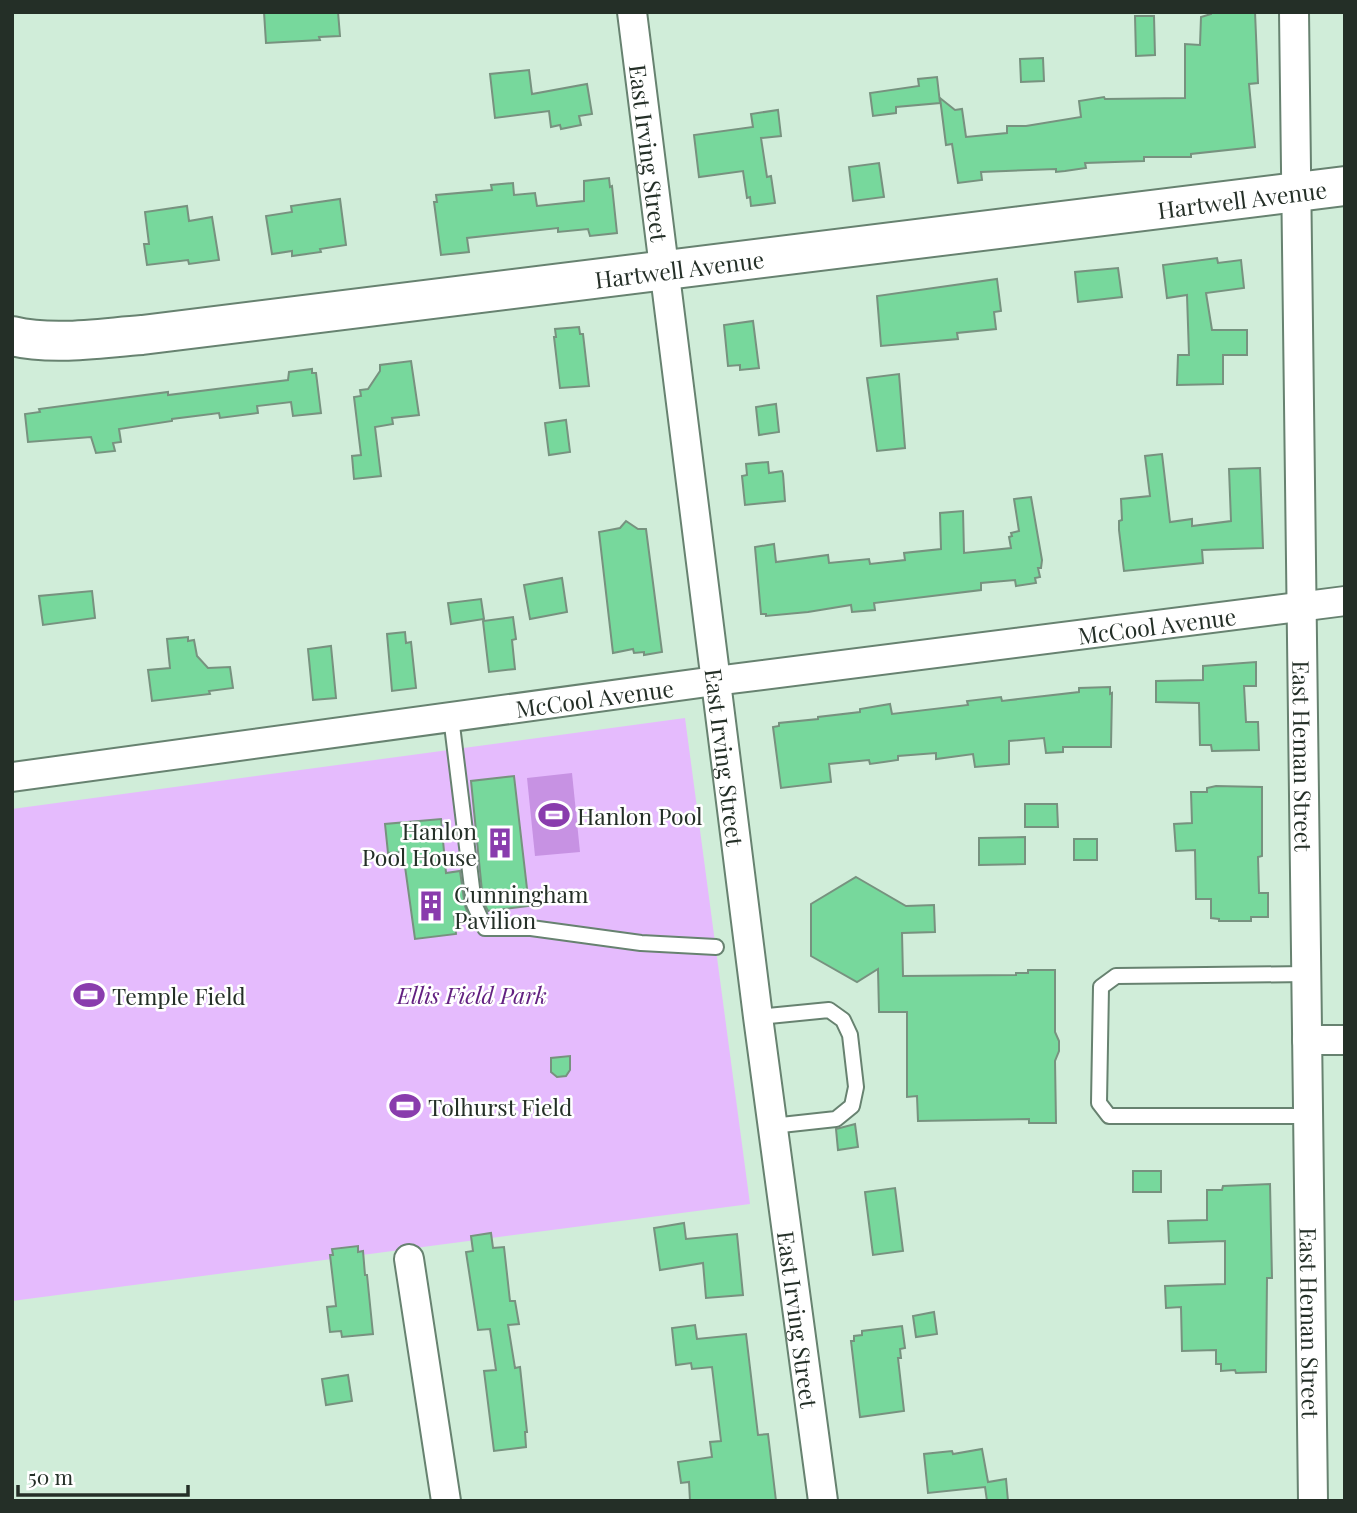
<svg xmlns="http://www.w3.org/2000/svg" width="1357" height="1513" font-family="'Playfair Display',serif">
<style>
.green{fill:#e5bbfd}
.water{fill:#c792e3}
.building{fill:#77d89c;stroke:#77927f;stroke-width:2}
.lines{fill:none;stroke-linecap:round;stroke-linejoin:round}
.lane-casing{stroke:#678270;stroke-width:18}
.street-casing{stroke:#678270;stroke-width:32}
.secondary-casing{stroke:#678270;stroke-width:42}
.lane{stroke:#fff;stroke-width:14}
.street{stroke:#fff;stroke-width:28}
.secondary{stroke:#fff;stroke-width:38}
.labels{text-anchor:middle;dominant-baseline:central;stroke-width:5;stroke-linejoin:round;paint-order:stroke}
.street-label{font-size:23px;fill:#242f27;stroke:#fff}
.poi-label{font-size:23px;fill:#242f27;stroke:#fff;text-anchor:start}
.park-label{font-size:23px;font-style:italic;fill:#632181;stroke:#fff}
</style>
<rect width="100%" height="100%" fill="#d0edd9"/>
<polygon class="green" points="685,718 750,1204 12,1301 12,809"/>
<polygon class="water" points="572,773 580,852 535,856 527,778"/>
<g class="building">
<polygon points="264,12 338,12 340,36 319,37 320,40 266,43"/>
<polygon points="1211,12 1255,12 1258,83 1249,84 1255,147 1191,154 1191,157 1144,157 1144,161 1085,163 1086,168 1065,171 1056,172 1056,169 981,172 982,180 958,183 952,144 946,145 940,98 955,110 962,109 966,137 1007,133 1007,126 1026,126 1081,117 1079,101 1104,97 1105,99 1185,98 1185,44 1200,45 1201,17 1211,14"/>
<polygon points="1135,16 1154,16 1155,55 1136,56"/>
<polygon points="1043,58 1044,81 1021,82 1020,59"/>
<polygon points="529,70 532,94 587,84 592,114 579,116 581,125 561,129 560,125 551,127 549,111 495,118 490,74"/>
<polygon points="937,77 940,103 896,107 896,113 873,116 870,93 919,86 918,79"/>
<polygon points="778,110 781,136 761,138 767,177 771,176 775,203 751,206 750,197 747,198 743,171 699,177 694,135 753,127 751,114"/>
<polygon points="879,163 884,197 853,201 849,167"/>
<polygon points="609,178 610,187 612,186 617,233 590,236 588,229 558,232 558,228 467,238 469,252 441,255 434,202 437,202 436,195 492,190 491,185 513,183 514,195 535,193 537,206 584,201 584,181"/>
<polygon points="340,199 346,245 320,249 321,252 292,256 292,251 272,254 266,216 292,212 291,206"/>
<polygon points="187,206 189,221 212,217 219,260 189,264 188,260 147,265 144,244 149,244 145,212"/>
<polygon points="1217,258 1218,263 1241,260 1244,288 1206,293 1212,330 1247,330 1247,355 1223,355 1223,384 1177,385 1178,355 1189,355 1187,295 1167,298 1163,265"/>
<polygon points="1118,268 1122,297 1078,302 1075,272"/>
<polygon points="997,279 1001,311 994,312 996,329 957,333 958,339 881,346 877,296"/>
<polygon points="753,321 759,368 740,370 740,365 728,366 724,325"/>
<polygon points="579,327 580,334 583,334 589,386 560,388 554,337 556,337 555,329"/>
<polygon points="411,361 419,415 392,418 393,424 375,427 381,476 354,479 352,456 361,455 354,397 361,396 360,390 368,389 380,371 380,365"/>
<polygon points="312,369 312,373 316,373 321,413 293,416 291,402 257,406 258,413 220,418 219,413 172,419 172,421 119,429 121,442 113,443 115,451 96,453 91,437 28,442 25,414 40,412 39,409 168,392 168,395 288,380 289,372"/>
<polygon points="899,374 905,448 877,451 867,378"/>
<polygon points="776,404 779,432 759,435 756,407"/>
<polygon points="566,420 570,452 549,455 545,423"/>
<polygon points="1162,454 1170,522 1192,519 1192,526 1231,521 1229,469 1260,468 1263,548 1202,550 1203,563 1124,571 1119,530 1119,521 1122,520 1121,499 1150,496 1145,456"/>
<polygon points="768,462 769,473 782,471 783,474 785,501 745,505 742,476 747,475 746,464"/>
<polygon points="1031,497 1042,560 1041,568 1038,568 1040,577 1035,578 1036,583 1016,586 1015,580 981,583 981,590 874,603 875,610 852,612 851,605 808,612 766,616 766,614 761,614 755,547 774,544 776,562 828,555 829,563 869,559 870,564 905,560 904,553 941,549 940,513 963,511 964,553 1011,548 1009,537 1012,536 1011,533 1019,531 1014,499"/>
<polygon points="626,521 638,529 646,529 662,652 644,655 644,652 634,653 633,649 613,653 599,532 620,528"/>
<polygon points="562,578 567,612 530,619 524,585"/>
<polygon points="92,591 95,618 43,625 39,596"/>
<polygon points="481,599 484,619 451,624 448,603"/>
<polygon points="513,617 516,639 512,640 515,669 489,672 483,621"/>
<polygon points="405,632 406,643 411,642 416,688 392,691 387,634"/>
<polygon points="188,637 188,641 194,640 197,656 208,668 230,667 233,688 209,691 210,694 152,701 148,670 170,668 167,639"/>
<polygon points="331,646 336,698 313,700 308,649"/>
<polygon points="1256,662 1256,686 1244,686 1246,722 1258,722 1259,750 1212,751 1211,745 1200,745 1199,703 1156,702 1156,681 1203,680 1203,666"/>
<polygon points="1110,687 1110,694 1112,693 1111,747 1063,747 1063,752 1046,753 1044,738 1009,741 1009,764 975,767 973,754 936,759 936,753 898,756 898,760 870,764 869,760 829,764 831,782 781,788 773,727 779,726 779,723 818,719 818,717 860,712 860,709 890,704 892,714 968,705 967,701 1001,697 1002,701 1079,692 1079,688"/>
<polygon points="514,776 529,906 488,911 483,901 471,781"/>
<polygon points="1216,786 1262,787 1262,856 1258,857 1259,893 1268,893 1268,917 1251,917 1251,921 1219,921 1219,919 1211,918 1211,899 1196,899 1195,850 1176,851 1174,824 1192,823 1191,792 1207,792 1207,788"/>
<polygon points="1025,804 1057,804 1058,827 1025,827"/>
<polygon points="441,819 446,873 460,871 465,906 468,914 454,915 456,934 415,939 403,852 388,853 385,824"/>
<polygon points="1025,837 1025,864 979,865 979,838"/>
<rect x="1074" y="839" width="23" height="21"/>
<polygon points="856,877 906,906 934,905 935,932 902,933 903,976 1016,975 1016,973 1028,973 1028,970 1055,970 1055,1032 1059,1041 1059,1051 1055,1061 1056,1123 1029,1123 1029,1119 918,1121 917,1096 907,1097 907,1012 879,1012 878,969 857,982 811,956 811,904"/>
<polygon points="570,1056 570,1070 566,1076 557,1077 551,1072 551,1058"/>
<polygon points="855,1124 858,1147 838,1150 836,1129"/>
<rect x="1133" y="1171" width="28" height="21"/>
<polygon points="1270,1184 1272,1278 1267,1278 1266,1372 1236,1373 1235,1370 1221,1371 1221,1364 1216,1364 1216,1350 1182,1351 1181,1307 1166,1308 1165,1286 1225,1284 1225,1241 1169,1243 1168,1221 1207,1220 1207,1190 1222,1190 1223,1186"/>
<polygon points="895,1188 903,1251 873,1255 865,1192"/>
<polygon points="684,1223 686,1239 737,1234 743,1295 706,1298 703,1263 660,1270 654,1228"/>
<polygon points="491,1233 493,1248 504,1247 510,1301 515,1301 519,1324 508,1325 515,1368 520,1367 527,1432 525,1432 526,1447 494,1451 484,1371 496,1370 490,1329 478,1330 466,1252 473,1251 471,1236"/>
<polygon points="358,1246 358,1252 363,1251 365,1275 367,1275 373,1334 342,1337 341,1331 330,1332 327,1307 336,1306 330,1255 333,1255 332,1249"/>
<polygon points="934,1312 937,1334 916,1337 913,1316"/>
<polygon points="695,1325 697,1339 746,1334 758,1435 768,1434 776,1501 690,1501 689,1482 681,1483 678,1462 712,1457 710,1442 721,1441 712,1367 692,1369 691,1363 676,1365 672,1328"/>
<polygon points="902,1326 905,1348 900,1349 901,1358 898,1358 904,1411 860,1417 851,1341 854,1341 854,1336 862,1335 862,1331"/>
<polygon points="348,1375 352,1401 326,1405 322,1379"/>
<polygon points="982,1449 988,1482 1006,1479 1008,1501 987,1501 985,1487 928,1493 924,1454 952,1451 953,1454"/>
</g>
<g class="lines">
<g class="lane-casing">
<g id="lane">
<polyline points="451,717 474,904 485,928 531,928 641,943 716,947"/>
<polyline points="1306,974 1116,976 1101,987 1099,1103 1109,1116 1308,1116"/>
<polyline points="758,1017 829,1010 843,1020 850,1035 856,1087 852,1106 836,1119 772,1126"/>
</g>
</g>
<g class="street-casing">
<g id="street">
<path id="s1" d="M632 12 758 1017 823 1501"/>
<path id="s2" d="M1294 12 1313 1501"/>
<path id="s3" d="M12 777 715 681 1345 601"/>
<polyline points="1307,1040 1345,1040"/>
<polyline points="409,1259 446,1501"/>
</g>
</g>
<g class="secondary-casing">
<g id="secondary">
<path id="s4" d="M12 336C54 346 100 338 142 335L1345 186"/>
</g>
</g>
<use href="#lane" class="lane"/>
<use href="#street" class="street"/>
<use href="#secondary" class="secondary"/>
</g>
<defs>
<g id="stadium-bare" transform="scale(2.415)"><path d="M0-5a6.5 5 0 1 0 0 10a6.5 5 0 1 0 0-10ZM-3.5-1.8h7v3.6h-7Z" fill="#893cad" stroke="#fff" stroke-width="2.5" paint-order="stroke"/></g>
<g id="building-bare" transform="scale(2.415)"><path d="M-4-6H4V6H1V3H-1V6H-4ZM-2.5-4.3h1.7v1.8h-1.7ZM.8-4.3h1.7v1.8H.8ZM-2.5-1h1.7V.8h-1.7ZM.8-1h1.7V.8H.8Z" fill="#893cad" stroke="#fff" stroke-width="2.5" paint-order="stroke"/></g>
</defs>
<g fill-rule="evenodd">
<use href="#stadium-bare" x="554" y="815"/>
<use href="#building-bare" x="500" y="843"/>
<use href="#building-bare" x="431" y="906"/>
<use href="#stadium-bare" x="89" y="995"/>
<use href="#stadium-bare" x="405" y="1106"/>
</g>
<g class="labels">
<g class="street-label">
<text stroke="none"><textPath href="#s1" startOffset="142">East Irving Street</textPath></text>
<text stroke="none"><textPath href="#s4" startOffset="1239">Hartwell Avenue</textPath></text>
<text stroke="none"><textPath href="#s4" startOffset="672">Hartwell Avenue</textPath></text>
<text stroke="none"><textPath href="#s3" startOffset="1155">McCool Avenue</textPath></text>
<text stroke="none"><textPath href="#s3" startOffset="588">McCool Avenue</textPath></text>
<text stroke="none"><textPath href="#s2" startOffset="744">East Heman Street</textPath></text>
<text stroke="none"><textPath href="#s1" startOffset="751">East Irving Street</textPath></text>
<text stroke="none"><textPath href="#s1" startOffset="1318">East Irving Street</textPath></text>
<text stroke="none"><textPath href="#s2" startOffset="1311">East Heman Street</textPath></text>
</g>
<g class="poi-label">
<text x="577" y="815">Hanlon Pool</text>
<text x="477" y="830" text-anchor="end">Hanlon<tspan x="477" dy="26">Pool House</tspan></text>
<text x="454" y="893">Cunningham<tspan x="454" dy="26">Pavilion</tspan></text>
<text x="112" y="995">Temple Field</text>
<text x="428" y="1106">Tolhurst Field</text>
</g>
<g class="park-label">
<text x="472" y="994">Ellis Field Park</text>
</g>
</g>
<rect width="1357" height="1513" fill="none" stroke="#242f27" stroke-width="28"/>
<path d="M18 1485v10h170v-10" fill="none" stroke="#242f27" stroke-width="3.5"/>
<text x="28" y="1485" font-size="21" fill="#242f27" stroke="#ffffff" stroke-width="5" paint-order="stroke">50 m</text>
</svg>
